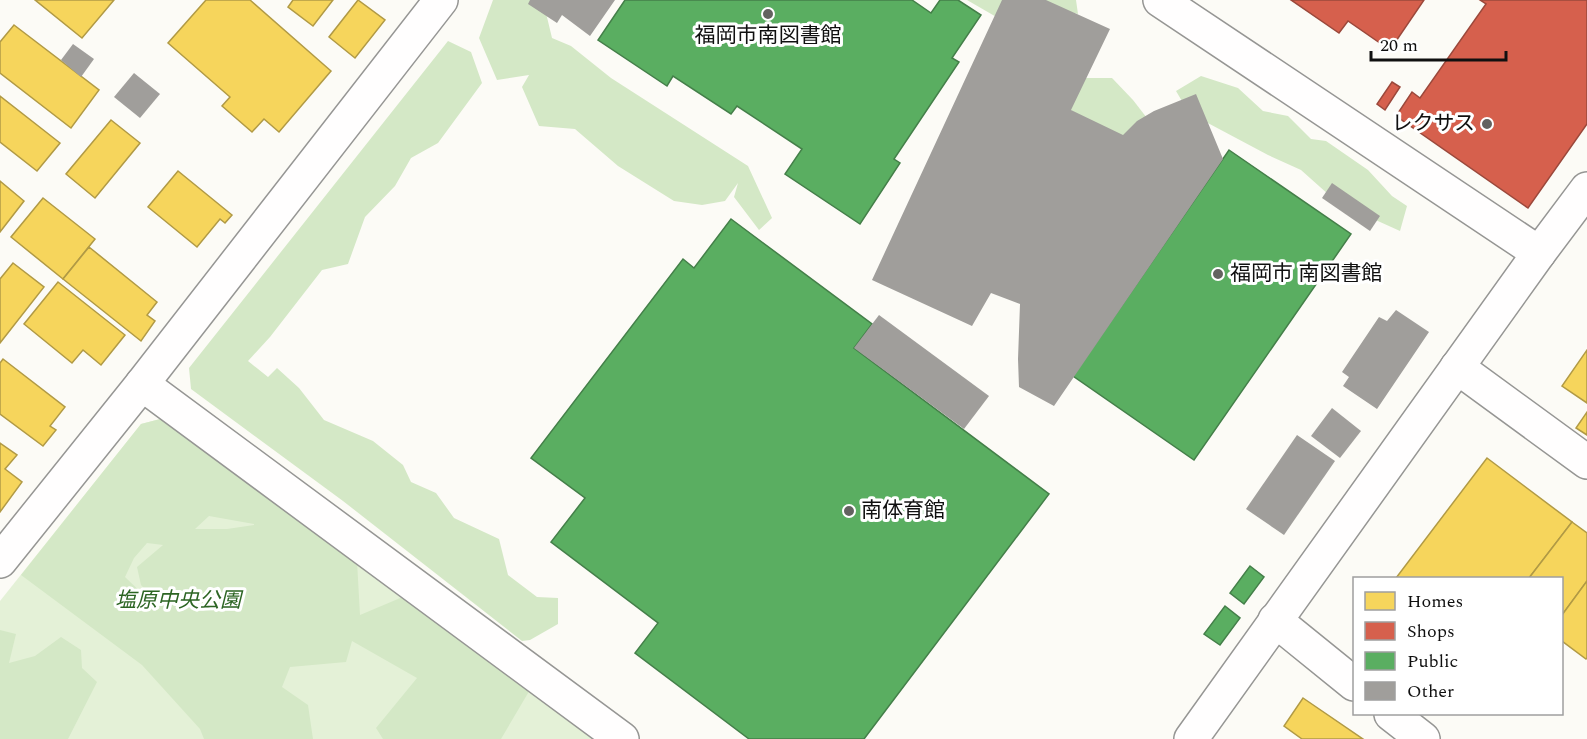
<svg xmlns="http://www.w3.org/2000/svg" width="1587" height="739" font-family="Spectral,'Noto Sans JP',serif">
<style>
.green{fill:#e4f1d7}
.forest{fill:#d4e8c6;fill-rule:evenodd}
.homes{fill:#f6d55c;stroke:#b19a45;stroke-width:1.5}
.shops{fill:#d6604d;stroke:#9b483b;stroke-width:1.5}
.public{fill:#5aae61;stroke:#447f49;stroke-width:1.5}
.building{fill:#a09e9b}
.lines{fill:none;stroke-linecap:round;stroke-linejoin:round}
.minor-casing{stroke:#969694;stroke-width:36}
.minor{stroke:#fffefe;stroke-width:33}
.poi-dot{fill:#636260;stroke:#fff;stroke-width:2}
.labels{text-anchor:middle;dominant-baseline:central;stroke-width:6;stroke-linejoin:round;paint-order:stroke}
.poi-label{font-size:21px;fill:#101010;stroke:#fff;text-anchor:start}
.park-label{font-size:21px;font-style:italic;fill:#2c6523;stroke:#fff}
</style>
<rect width="100%" height="100%" fill="#fcfbf6"/>
<polygon class="green" points="164,418 603,739 0,739 0,601 141,424"/>
<g class="forest">
<polygon points="493,0 556,0 546,13 552,38 571,46 611,78 748,166 772,218 759,230 734,197 738,183 725,201 702,205 674,201 618,166 575,129 539,126 522,87 529,75 497,80 479,38"/>
<polygon points="967,0 1076,0 1078,14 1046,6 1005,22"/>
<polygon points="448,41 471,52 482,83 438,143 411,158 395,186 365,217 348,264 322,270 270,337 248,361 268,377 277,368 299,388 324,420 373,441 403,465 411,482 436,493 454,518 499,539 508,575 537,597 558,598 558,624 530,640 522,641 343,501 191,389 189,368"/>
<polygon points="1201,76 1238,88 1263,111 1288,116 1311,139 1326,141 1368,170 1392,196 1407,206 1400,231 1338,203 1301,170 1268,155 1189,113 1176,91"/>
<polygon points="1075,78 1112,78 1133,100 1157,131 1138,158 1047,93"/>
<path d="M164 418 357 561 360 615 405 596 531 688 501 739H383L376 728 417 678 352 641 346 662 290 667 282 687 308 705 313 739H204L200 729 142 665 21 575 141 424ZM209 516 254 524V525L227 529H195ZM147 543 163 545 137 567 141 585 158 603 153 604 125 577 134 558Z"/>
<polygon points="0,630 16,634 9,663 35,656 61,637 81,650 82,668 97,682 68,739 0,739"/>
</g>
<g class="homes">
<polygon points="35,0 114,0 82,38"/>
<polygon points="206,0 250,0 331,71 279,132 264,119 252,132 222,106 230,97 168,43"/>
<polygon points="293,0 333,0 313,26 288,7"/>
<polygon points="358,0 385,20 355,58 329,37"/>
<polygon points="14,25 99,90 71,128 0,73 0,42"/>
<polygon points="0,96 60,143 37,171 0,142"/>
<polygon points="111,120 140,143 95,198 66,174"/>
<polygon points="178,171 232,215 225,223 220,219 197,247 148,207"/>
<polygon points="0,181 24,201 0,232"/>
<polygon points="43,198 95,239 63,279 11,237"/>
<polygon points="89,247 157,302 147,315 155,321 141,341 63,279"/>
<polygon points="13,263 44,287 0,343 0,279"/>
<polygon points="58,282 125,335 101,365 83,350 72,363 24,324"/>
<polygon points="1587,350 1587,403 1562,386"/>
<polygon points="3,359 65,407 50,426 56,430 43,446 0,414 0,363"/>
<polygon points="1587,412 1587,435 1576,428"/>
<polygon points="0,443 17,455 5,469 22,482 0,512"/>
<polygon points="1487,458 1572,522 1529,578 1396,578"/>
<polygon points="1572,522 1587,533 1587,581 1562,615 1562,578 1529,578"/>
<polygon points="1587,581 1587,658 1586,659 1562,641 1562,615"/>
<polygon points="1303,698 1363,739 1302,739 1284,726"/>
</g>
<g class="shops">
<polygon points="1291,0 1424,0 1390,50 1348,21 1339,33"/>
<polygon points="1480,0 1587,0 1587,124 1528,208 1396,116 1412,92 1420,98 1486,4"/>
<polygon points="1392,82 1400,87 1385,110 1377,104"/>
</g>
<g class="public">
<polygon points="625,0 912,0 931,13 940,0 958,0 981,15 952,58 959,62 894,159 900,163 860,224 785,174 802,149 737,106 731,114 673,76 667,86 598,40"/>
<polygon points="1229,150 1351,234 1194,460 1073,376"/>
<polygon points="731,219 872,324 854,348 1049,494 864,739 749,739 635,653 658,623 551,542 585,498 531,458 683,259 694,268"/>
<polygon points="1250,566 1264,577 1244,604 1230,593"/>
<polygon points="1225,606 1240,618 1220,645 1204,634"/>
</g>
<g class="building">
<polygon points="530,0 615,0 590,36 562,15 557,23 528,4"/>
<polygon points="1002,0 1046,0 1110,29 1071,110 1123,135 1137,121 1154,111 1196,94 1223,159 1054,406 1019,387 1018,359 1020,304 991,293 972,326 872,280"/>
<polygon points="73,44 94,59 81,77 61,60"/>
<polygon points="134,73 160,94 140,118 114,97"/>
<polygon points="1332,183 1380,216 1370,231 1322,198"/>
<polygon points="1396,310 1429,332 1377,409 1343,386 1349,377 1342,372 1379,317 1387,321"/>
<polygon points="879,315 989,396 964,429 854,348"/>
<polygon points="1332,408 1361,431 1340,458 1311,436"/>
<polygon points="1297,435 1335,461 1284,535 1246,509"/>
</g>
<g class="lines">
<g class="minor-casing">
<g id="minor">
<polyline points="1160,0 1539,253"/>
<polyline points="1457,367 1587,462"/>
<polyline points="142,384 622,739"/>
<polyline points="0,561 142,384 441,0"/>
<polyline points="1275,620 1354,684"/>
<polyline points="1391,714 1423,739"/>
<polyline points="1191,739 1539,253 1587,189"/>
</g>
</g>
<use href="#minor" class="minor"/>
</g>
<g class="poi-dot">
<circle cx="768" cy="14" r="6"/>
<circle cx="1487" cy="124" r="6"/>
<circle cx="1218" cy="274" r="6"/>
<circle cx="849" cy="511" r="6"/>
</g>
<g class="labels">
<g class="poi-label">
<text x="768" y="36" text-anchor="middle">福岡市南図書館</text>
<text x="1475" y="124" text-anchor="end">レクサス</text>
<text x="1230" y="274">福岡市 南図書館</text>
<text x="861" y="511">南体育館</text>
</g>
<g class="park-label">
<text x="178" y="601">塩原中央公園</text>
</g>
</g>
<rect x="1353" y="577" width="210" height="138" fill="#ffffff" stroke="#9f9f9f" stroke-width="1.5"/>
<rect x="1365" y="592" width="30" height="18" fill="#f6d55c" stroke="#9f9f9f" stroke-width="1.5"/>
<text x="1407" y="607" font-size="18" fill="#101010">Homes</text>
<rect x="1365" y="622" width="30" height="18" fill="#d6604d" stroke="#9f9f9f" stroke-width="1.5"/>
<text x="1407" y="637" font-size="18" fill="#101010">Shops</text>
<rect x="1365" y="652" width="30" height="18" fill="#5aae61" stroke="#9f9f9f" stroke-width="1.5"/>
<text x="1407" y="667" font-size="18" fill="#101010">Public</text>
<rect x="1365" y="682" width="30" height="18" fill="#a09e9b" stroke="#9f9f9f" stroke-width="1.5"/>
<text x="1407" y="697" font-size="18" fill="#101010">Other</text>
<path d="M1371 51v9h135v-9" fill="none" stroke="#101010" stroke-width="3"/>
<text x="1380" y="51" font-size="18" fill="#101010" stroke="#ffffff" stroke-width="4.5" paint-order="stroke">20 m</text>
</svg>
